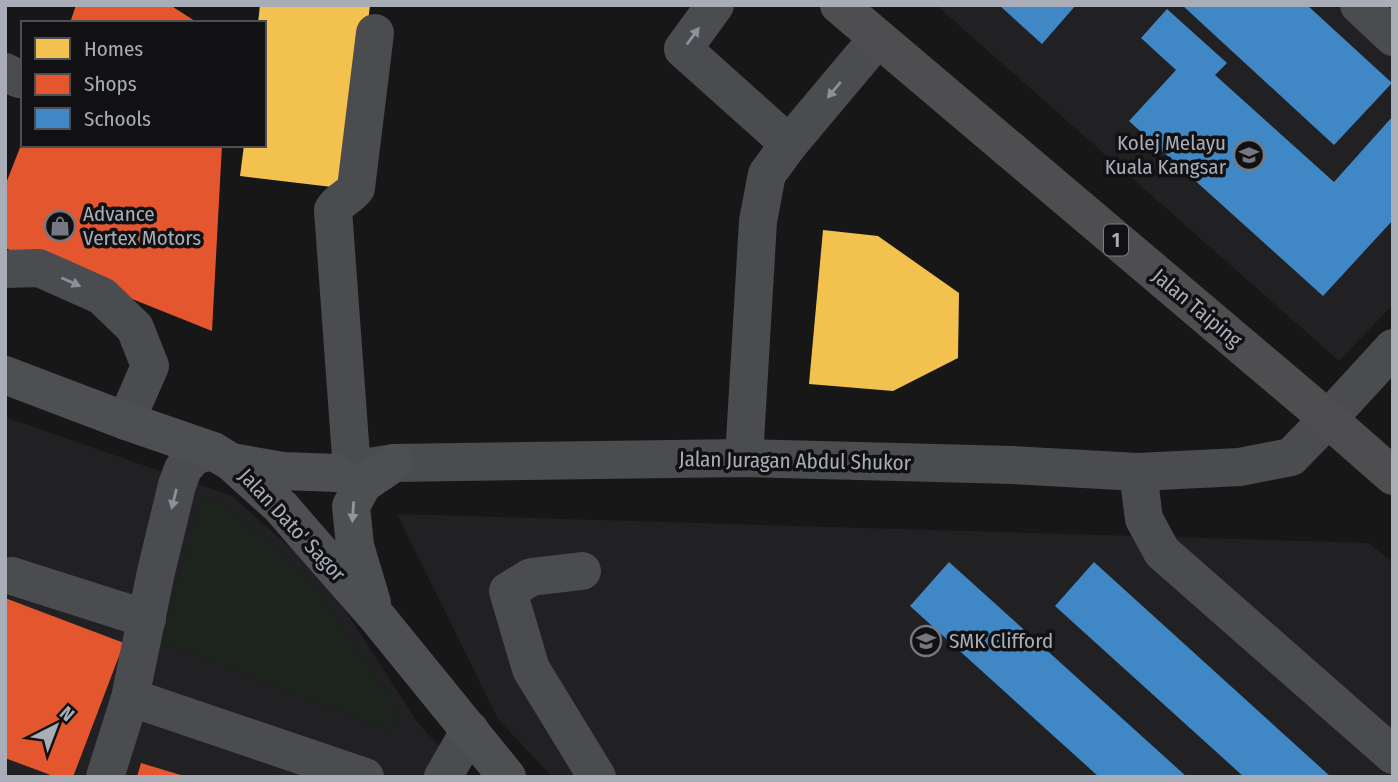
<svg xmlns="http://www.w3.org/2000/svg" width="1398" height="782" font-family="'Fira Sans Condensed',sans-serif">
<style>
.built{fill:#212123}
.green{fill:#1d241e}
.homes{fill:#f2c14e}
.shops{fill:#e4572e}
.schools{fill:#3f88c5}
.lines{fill:none;stroke-linecap:round;stroke-linejoin:round}
.minor{stroke:#4b4c50;stroke-width:38}
.major{stroke:#4d4f52;stroke-width:38}
.highway{stroke:#4e4e51;stroke-width:38}
.oneway{fill:#8c9099}
.oneway2{fill:#91969e}
.labels{text-anchor:middle;dominant-baseline:central;stroke-width:7;stroke-linejoin:round;paint-order:stroke}
.shield{fill:#111113;stroke:#7b7e86;stroke-width:2}
.shield-label{font-size:19px;font-weight:bold;fill:#a8adb8}
.poi-label{font-size:21px;fill:#a8adb8;stroke:#111113;text-anchor:start}
.street-label{font-size:21px;fill:#a8adb8;stroke:#111113}
</style>
<rect width="100%" height="100%" fill="#171717"/>
<g class="built">
<polygon points="936,5 1393,5 1393,305 1339,361"/>
<polygon points="5,417 232,496 325,579 418,723 467,777 5,777"/>
<polygon points="397,514 1369,543 1393,563 1393,777 552,777 498,719"/>
</g>
<polygon class="green" points="202,497 225,502 313,583 399,711 391,731 161,642"/>
<g class="homes">
<polygon points="260,5 370,5 349,189 240,176 244,145 264,145 264,23 258,23"/>
<polygon points="823,230 878,236 959,293 958,358 893,391 809,384"/>
</g>
<g class="shops">
<polygon points="76,5 170,5 198,23 70,23"/>
<polygon points="21,145 222,145 212,331 5,248 5,186"/>
<polygon points="5,598 124,643 73,777 56,777 5,758"/>
<polygon points="141,763 184,776 184,777 137,777"/>
</g>
<g class="schools">
<polygon points="999,5 1076,5 1042,44"/>
<polygon points="1182,5 1307,5 1392,83 1334,145"/>
<polygon points="1167,9 1227,63 1215,75 1334,182 1393,116 1393,220 1323,296 1129,121 1176,70 1141,38"/>
<polygon points="949,562 1187,777 1099,777 910,606"/>
<polygon points="1094,562 1331,777 1244,777 1055,606"/>
</g>
<g class="lines">
<g class="minor">
<polyline points="715,5 683,49 789,144 878,38"/>
<polyline points="1359,5 1393,37"/>
<polyline points="5,72 19,79"/>
<polyline points="5,269 39,268 102,296 135,328 150,366 126,421"/>
<polyline points="744,458 758,221 767,174 789,144"/>
<polyline points="362,468 394,463 744,458 1013,465 1138,472 1240,467 1291,457 1328,419 1393,348"/>
<path d="M352 470 333 210C338 200 350 197 356 188L375 33"/>
<polyline points="1138,472 1144,519 1162,552 1393,755"/>
<polyline points="582,571 531,577 508,591 531,669 597,777"/>
<polyline points="12,576 147,619"/>
<polyline points="138,700 365,777"/>
<polyline points="105,777 130,698 156,572 177,485 183,469 194,456 213,451"/>
<polyline points="443,777 470,730"/>
</g>
<g class="major">
<polyline points="5,375 126,421 213,451 231,462 281,507 306,536 377,617 507,777"/>
<polyline points="231,462 283,471 337,473"/>
<polyline points="372,603 355,546 351,506 363,484 394,463"/>
</g>
<polyline class="highway" points="839,5 1328,419 1393,476"/>
</g>
<defs><path id="oneway-solid" d="M-6-.8H1V-3.2L6.5 0L1 3.2V.8H-6Z" transform="scale(1.75)"/></defs>
<g class="oneway">
<use href="#oneway-solid" transform="translate(693 36) rotate(-54)"/>
<use href="#oneway-solid" transform="translate(834 90) rotate(130)"/>
<use href="#oneway-solid" transform="translate(71 282) rotate(24)"/>
<use href="#oneway-solid" transform="translate(174 499) rotate(104)"/>
</g>
<use class="oneway2" href="#oneway-solid" transform="translate(353 512) rotate(94)"/>
<defs>
<g id="school-ring" transform="scale(1.575)"><circle r="9.5" fill="#111113" stroke="#757880" stroke-width="1.5"/><path d="M0-5L7-2L0 1L-7-2ZM-4 1L0 2.5L4 1V4Q0 6-4 4Z" fill="#757880"/></g>
<g id="shop-ring" transform="scale(1.575)"><circle r="9.5" fill="#111113" stroke="#757880" stroke-width="1.5"/><path d="M-5-2.5h2.3a2.7 3.5 0 0 1 5.4 0H5L5.5 6h-11ZM-1.5-2.5h3a1.5 2.3 0 0 0-3 0Z" fill="#757880"/></g>
</defs>
<g fill-rule="evenodd">
<use href="#school-ring" x="1249" y="155"/>
<use href="#shop-ring" x="60" y="226"/>
<use href="#school-ring" x="926" y="641"/>
</g>
<g class="labels">
<rect class="shield" x="1104" y="224.5" width="24" height="31" rx="5"/>
<g class="shield-label">
<text x="1116" y="240">1</text>
</g>
<g class="poi-label">
<text x="1226" y="143" text-anchor="end">Kolej Melayu<tspan x="1226" dy="24">Kuala Kangsar</tspan></text>
<text x="83" y="214">Advance<tspan x="83" dy="24">Vertex Motors</tspan></text>
<text x="949" y="641">SMK Clifford</text>
</g>
<g class="street-label">
<text transform="translate(1197 308) rotate(40)">Jalan Taiping</text>
<text transform="translate(795 461) rotate(1)">Jalan Juragan Abdul Shukor</text>
<text transform="translate(292 525) rotate(47)">Jalan Dato' Sagor</text>
</g>
</g>
<rect width="1398" height="782" fill="none" stroke="#a8adb8" stroke-width="14"/>
<rect x="21" y="21" width="245" height="126" fill="#111113" stroke="#4d4f55" stroke-width="2"/>
<rect x="35" y="38" width="35" height="21" fill="#f2c14e" stroke="#4d4f55" stroke-width="2"/>
<text x="84" y="56" font-size="21" fill="#a8adb8">Homes</text>
<rect x="35" y="74" width="35" height="21" fill="#e4572e" stroke="#4d4f55" stroke-width="2"/>
<text x="84" y="91" font-size="21" fill="#a8adb8">Shops</text>
<rect x="35" y="108" width="35" height="21" fill="#3f88c5" stroke="#4d4f55" stroke-width="2"/>
<text x="84" y="126" font-size="21" fill="#a8adb8">Schools</text>
<g transform="translate(56 726) rotate(42)" stroke="#111113" stroke-width="5" paint-order="stroke">
<path d="M0-5L12 26L0 18L-12 26Z" fill="#a8adb8"/>
<text y="-10" font-size="19" font-weight="bold" text-anchor="middle" fill="#a8adb8">N</text>
</g>
</svg>
